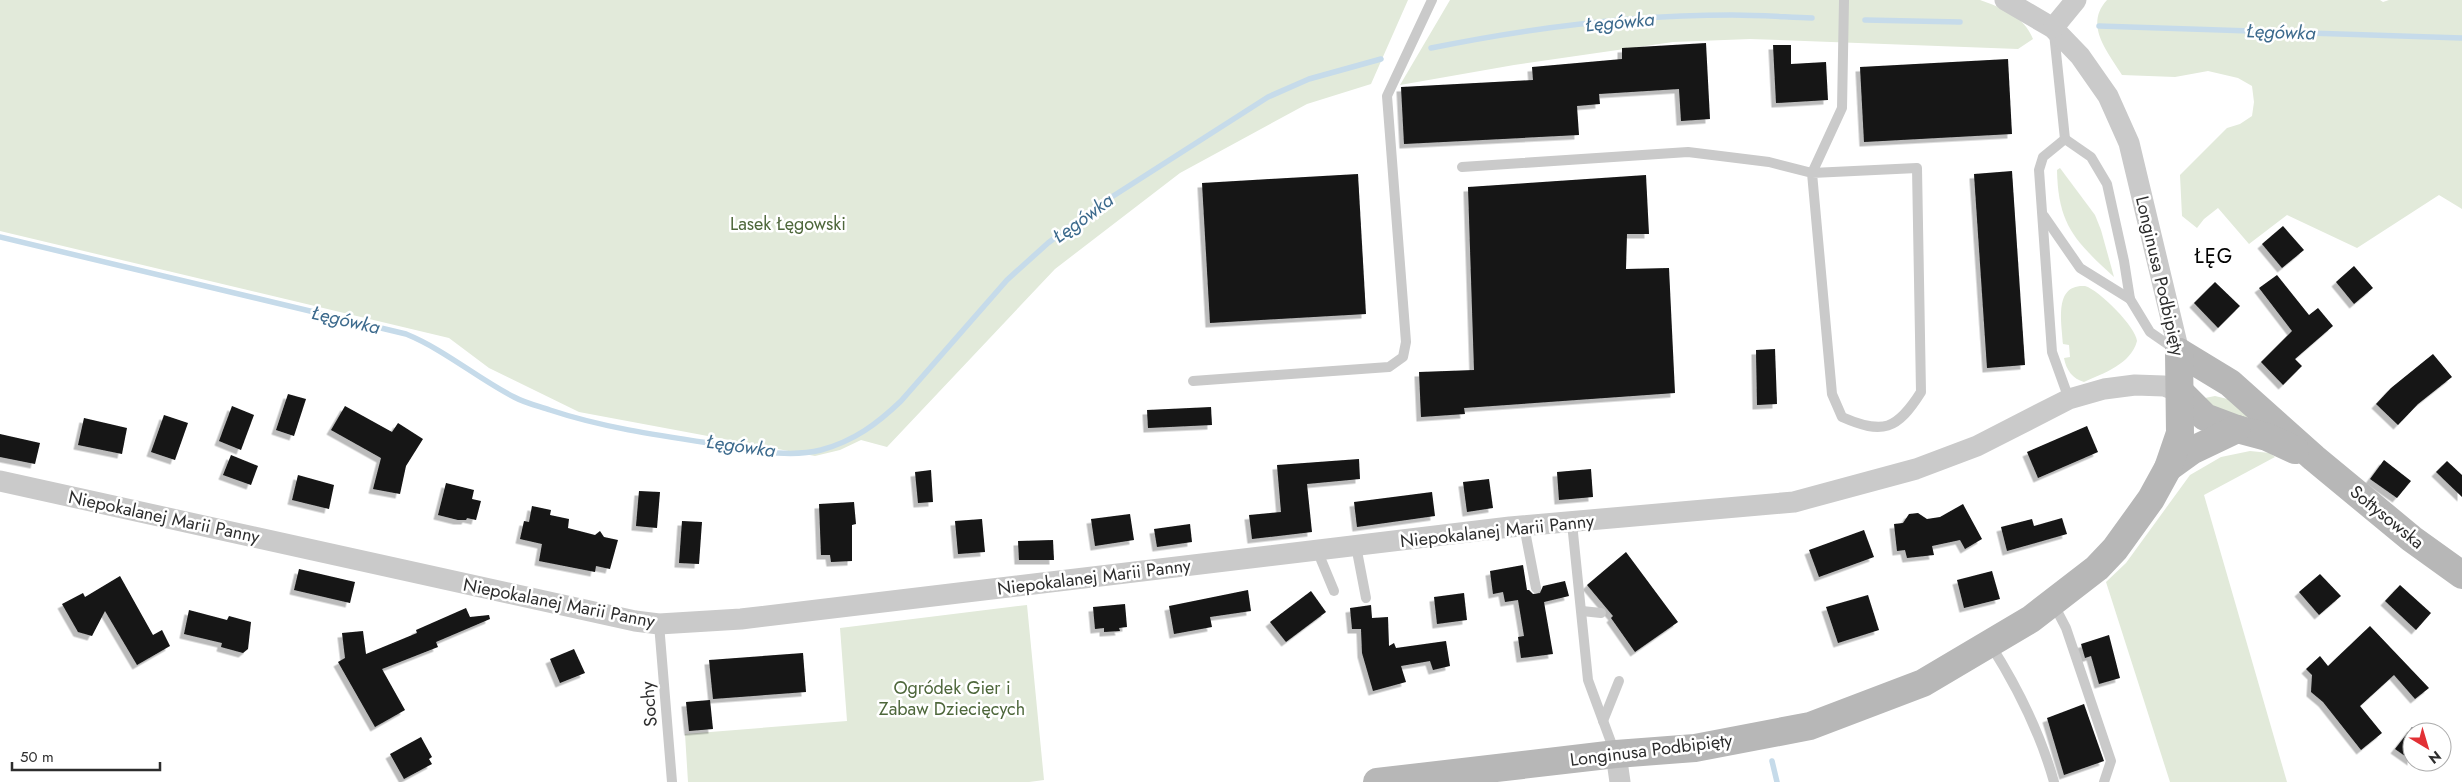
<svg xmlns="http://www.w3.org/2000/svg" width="2462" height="782" font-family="Jost,sans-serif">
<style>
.green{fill:#e2eada}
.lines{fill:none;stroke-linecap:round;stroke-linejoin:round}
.stream{stroke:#c6dbea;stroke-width:5.5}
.building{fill:#141414;filter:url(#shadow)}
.lane{stroke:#cacaca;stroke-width:10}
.street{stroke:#cacaca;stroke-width:21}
.secondary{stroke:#b7b7b7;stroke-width:28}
.labels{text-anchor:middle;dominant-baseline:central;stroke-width:5;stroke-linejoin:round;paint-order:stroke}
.park-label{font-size:18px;fill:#4e673b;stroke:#fff}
.street-label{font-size:18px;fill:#2d2d2d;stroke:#fff}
.water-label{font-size:19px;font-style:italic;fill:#3c6a8d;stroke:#fff}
.quarter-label{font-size:20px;letter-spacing:1px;fill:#000;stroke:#fff}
</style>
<defs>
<filter id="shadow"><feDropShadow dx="-4.5" dy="4.5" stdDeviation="0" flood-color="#0004"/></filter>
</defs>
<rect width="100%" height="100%" fill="#fff"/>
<g class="green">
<polygon points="0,0 1408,0 1371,84 1307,104 1180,173 1055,269 887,447 861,440 840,450 815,456 579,412 489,368 449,338 0,231"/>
<path d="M1450 0H1980C2002 8 2024 16 2033 39L2018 49 1750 39 1673 42 1514 65 1400 85Z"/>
<path d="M2107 0H2380L2383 2 2389 0H2462V209L2439 195 2357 248 2287 215 2249 244 2218 208 2204 219 2197 228 2182 216 2180 175 2227 128 2240 124 2252 116 2254 102 2252 86 2238 78 2208 71 2175 77 2122 75C2107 51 2084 25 2107 0Z"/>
<path d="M2060 168 2095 215 2101 230 2114 277C2075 241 2058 225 2057 170Z"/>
<path d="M2085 286C2099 290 2136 327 2137 341 2131 364 2104 373 2084 382 2073 379 2066 370 2064 358L2070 357 2069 345 2063 344C2062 323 2053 284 2085 286Z"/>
<polygon points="2215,396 2236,401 2256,420 2214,410 2205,398"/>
<polygon points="2250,451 2270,453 2275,457 2204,495 2287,782 2170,782 2106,582 2126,563 2190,475 2221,457"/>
<polygon points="1027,605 1044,780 1029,782 688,782 685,734 847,721 840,628"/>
</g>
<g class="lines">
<g class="stream">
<polyline points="1865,20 1960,22"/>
<polyline points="2099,26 2462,38"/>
<path d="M1431 48C1529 28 1632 15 1732 15 1759 15 1785 17 1812 18"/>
<path d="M0 237 406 334C445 350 477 378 514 397 525 403 538 406 550 410 601 427 655 435 709 443 745 448 785 459 821 450 854 441 877 424 901 401L1007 280 1048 243 1096 207 1268 97 1309 79 1381 59"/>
<polyline points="1772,761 1777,782"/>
</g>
</g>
<g class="building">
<polygon points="1706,43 1710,119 1681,121 1679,89 1599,94 1600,104 1577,106 1579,135 1404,144 1401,87 1533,80 1532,67 1622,59 1622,48"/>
<polygon points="1773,45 1791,45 1791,64 1826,62 1828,100 1776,103"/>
<polygon points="2008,59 2012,134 1864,142 1860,67"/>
<polygon points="2012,171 2025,365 1987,368 1974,174"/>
<polygon points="1358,174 1366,314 1210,323 1202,183"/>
<polygon points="1646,175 1649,234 1627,234 1626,269 1669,268 1675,393 1464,408 1465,414 1421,417 1419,372 1474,370 1468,187"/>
<polygon points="2283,226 2304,250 2282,268 2262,244"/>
<polygon points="2354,266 2373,288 2354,304 2336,282"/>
<polygon points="2277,275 2309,315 2318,308 2333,326 2295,359 2302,366 2283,385 2261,362 2292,331 2259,288"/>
<polygon points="2215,282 2240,306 2218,328 2194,303"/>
<polygon points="1775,349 1777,404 1757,405 1756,350"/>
<polygon points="2433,354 2452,377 2418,404 2398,425 2376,404 2391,388"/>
<polygon points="288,394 306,399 294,436 276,430"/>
<polygon points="232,406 254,415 241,450 219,441"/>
<polygon points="345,406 392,432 398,423 423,439 406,466 400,494 373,489 381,458 331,430"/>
<polygon points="1211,407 1212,425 1148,428 1147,410"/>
<polygon points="164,415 188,423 175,460 151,452"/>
<polygon points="84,418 127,428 122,454 78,445"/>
<polygon points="2087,426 2098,452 2038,478 2027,452"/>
<polygon points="0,434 40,443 35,464 0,457"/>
<polygon points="231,455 258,466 251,485 223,475"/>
<polygon points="1359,459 1360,479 1307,484 1312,532 1252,539 1249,515 1281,512 1277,465"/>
<polygon points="2384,460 2411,481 2397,498 2370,479"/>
<polygon points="2447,461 2462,475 2462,497 2436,472"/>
<polygon points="1591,469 1593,497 1559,500 1557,472"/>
<polygon points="931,470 933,502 918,503 915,472"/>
<polygon points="298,475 334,485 329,509 292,500"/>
<polygon points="1489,479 1493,508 1467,512 1463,482"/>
<polygon points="446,483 474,490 472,499 481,501 476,520 467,518 466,520 458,520 438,515"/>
<polygon points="639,491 660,492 657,528 636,526"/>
<polygon points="1432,492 1435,516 1357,527 1354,502"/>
<polygon points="854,502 856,524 852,525 852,561 831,562 830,555 821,555 819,504"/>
<polygon points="1963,504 1982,539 1965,549 1960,540 1932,546 1934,555 1907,558 1905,550 1897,551 1894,524 1903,523 1909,514 1918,513 1927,519 1940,517"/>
<polygon points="532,506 551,510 550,515 569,519 568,528 595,535 600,531 604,537 618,540 610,569 596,566 595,572 539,561 542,544 520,539 524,521 529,522"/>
<polygon points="1130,514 1134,540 1095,546 1091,519"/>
<polygon points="2062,518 2067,534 2007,551 2001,527 2032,519 2034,526"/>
<polygon points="982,519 985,552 958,554 955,521"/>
<polygon points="682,521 702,522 699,564 679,563"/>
<polygon points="1190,524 1192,542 1157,547 1154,529"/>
<polygon points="1864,530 1874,557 1819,577 1809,550"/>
<polygon points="1053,540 1054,560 1019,560 1018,541"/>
<polygon points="1626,552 1678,622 1635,652 1611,618 1613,616 1587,585"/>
<polygon points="1523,565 1527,590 1529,590 1533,594 1540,593 1543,586 1565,581 1569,596 1544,602 1553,654 1521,658 1518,637 1524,636 1518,600 1505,602 1503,592 1493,594 1490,571"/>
<polygon points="299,569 355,582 350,603 294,590"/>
<polygon points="1992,571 2000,599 1964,608 1957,580"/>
<polygon points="2320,574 2341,596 2319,615 2299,592"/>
<polygon points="120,576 153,635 162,630 170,646 137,665 105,611 92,636 78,632 62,604 83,593 85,597"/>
<polygon points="2400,585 2431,613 2416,630 2385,601"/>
<polygon points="1248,590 1251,611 1210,617 1212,627 1174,634 1169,606"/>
<polygon points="1311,591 1326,612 1286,642 1270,622"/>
<polygon points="1464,593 1467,620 1437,624 1434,597"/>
<polygon points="1868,595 1879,630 1838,643 1826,607"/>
<polygon points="1125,604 1127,627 1119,628 1120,631 1104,632 1104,628 1095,629 1093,607"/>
<polygon points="1371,605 1372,618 1388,617 1389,646 1394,643 1396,648 1446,641 1450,666 1433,670 1430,661 1401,666 1406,682 1373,691 1362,653 1361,629 1352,629 1350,608"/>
<polygon points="466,608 470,617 489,615 490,619 436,642 438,647 382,669 405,710 375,727 338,662 345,658 342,633 363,631 366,654 417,633 416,630"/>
<polygon points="189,610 227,620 229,616 251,622 248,649 243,653 221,647 222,643 184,634"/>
<polygon points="2370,626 2429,688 2415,699 2394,675 2360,706 2382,733 2361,750 2323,702 2311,692 2312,675 2306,669 2320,656 2328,666"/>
<polygon points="2109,635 2120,678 2099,684 2091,656 2085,658 2081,644"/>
<polygon points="574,649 585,673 560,683 550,659"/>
<polygon points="803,653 806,692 713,699 709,660"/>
<polygon points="710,700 713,729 689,731 686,702"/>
<polygon points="2084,704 2104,761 2064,775 2047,718"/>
<polygon points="2412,727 2418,732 2412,732 2412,761 2395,749"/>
<polygon points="421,737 432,757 429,759 432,764 404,779 390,754"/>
</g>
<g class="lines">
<g class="lane">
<polyline points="2054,33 2065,139"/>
<polyline points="2065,139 2043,157 2039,170 2052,352 2069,399"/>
<polyline points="2065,139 2091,157 2107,184 2124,261 2130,299 2150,332 2176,350"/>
<path d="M1462 167 1688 152 1769 162 1812 173 1917 168 1921 392C1897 430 1883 435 1842 417L1832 394 1812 173 1842 108 1844 0"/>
<polyline points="2044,216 2080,268 2130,299"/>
<polyline points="1193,381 1389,367 1403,357 1406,342 1387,96 1432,0"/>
<polyline points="1572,523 1588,680 1615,753"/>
<polyline points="1524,526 1536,588"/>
<polyline points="1356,546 1366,598"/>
<polyline points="1317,550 1334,591"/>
<polyline points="2053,603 2066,628 2111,761 2104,782"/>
<polyline points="1582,611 1601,613"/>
<polyline points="659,624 672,782"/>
<path d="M1990 644C2018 688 2040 732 2054 782"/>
<polyline points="1603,721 1619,681"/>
</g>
<g class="street">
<polyline points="2005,0 2053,28 2080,56 2108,96 2129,143 2179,352"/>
<polyline points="2053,28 2076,0"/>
<polyline points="0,481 635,621 659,624 741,619 1510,527 1794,502 1916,469 1977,446 2069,399 2104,389 2135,385 2164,386 2180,392"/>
<polyline points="1616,754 1620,782"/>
</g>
<g class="secondary">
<polyline points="2179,352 2230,383 2314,458 2412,539 2462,575"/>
<polyline points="2180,392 2205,417 2237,429 2267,437 2295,450"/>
<polyline points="2168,468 2193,450 2237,429"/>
<polyline points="1377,782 1616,754 1695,748 1810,726 1923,683 2031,619 2097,568 2115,549 2151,499 2168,468 2180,433 2179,352"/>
</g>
</g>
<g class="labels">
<g class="park-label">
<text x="788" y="224">Lasek Łęgowski</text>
<text x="952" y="688">Ogródek Gier i<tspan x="952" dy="21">Zabaw Dziecięcych</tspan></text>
</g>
<g class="street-label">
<text transform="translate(2160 276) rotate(77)">Longinusa Podbipięty</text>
<text transform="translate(164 517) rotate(12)">Niepokalanej Marii Panny</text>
<text transform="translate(2387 517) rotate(39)">Sołtysowska</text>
<text transform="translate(1497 531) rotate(-6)">Niepokalanej Marii Panny</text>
<text transform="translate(1094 577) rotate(-7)">Niepokalanej Marii Panny</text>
<text transform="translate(559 603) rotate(11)">Niepokalanej Marii Panny</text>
<text transform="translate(649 704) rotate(-95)">Sochy</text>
<text transform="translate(1651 750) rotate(-7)">Longinusa Podbipięty</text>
</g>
<g class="water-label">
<text transform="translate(1620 22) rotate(-5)">Łęgówka</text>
<text transform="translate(2281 32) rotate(2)">Łęgówka</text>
<text transform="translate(1083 218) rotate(-36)">Łęgówka</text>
<text transform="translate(346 320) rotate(13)">Łęgówka</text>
<text transform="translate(741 446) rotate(8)">Łęgówka</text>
</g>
<g class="quarter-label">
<text x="2214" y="256">ŁĘG</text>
</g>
</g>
<g transform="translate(2427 747) rotate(142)"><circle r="24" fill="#ffffff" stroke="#ababab"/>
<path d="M0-4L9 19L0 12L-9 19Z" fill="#e23035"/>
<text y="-8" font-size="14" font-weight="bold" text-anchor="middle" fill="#2d2d2d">N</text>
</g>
<path d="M12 762v8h148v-8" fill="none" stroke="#2d2d2d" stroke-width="2.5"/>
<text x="20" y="762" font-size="15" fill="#2d2d2d" stroke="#ffffff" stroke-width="4" paint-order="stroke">50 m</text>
</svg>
